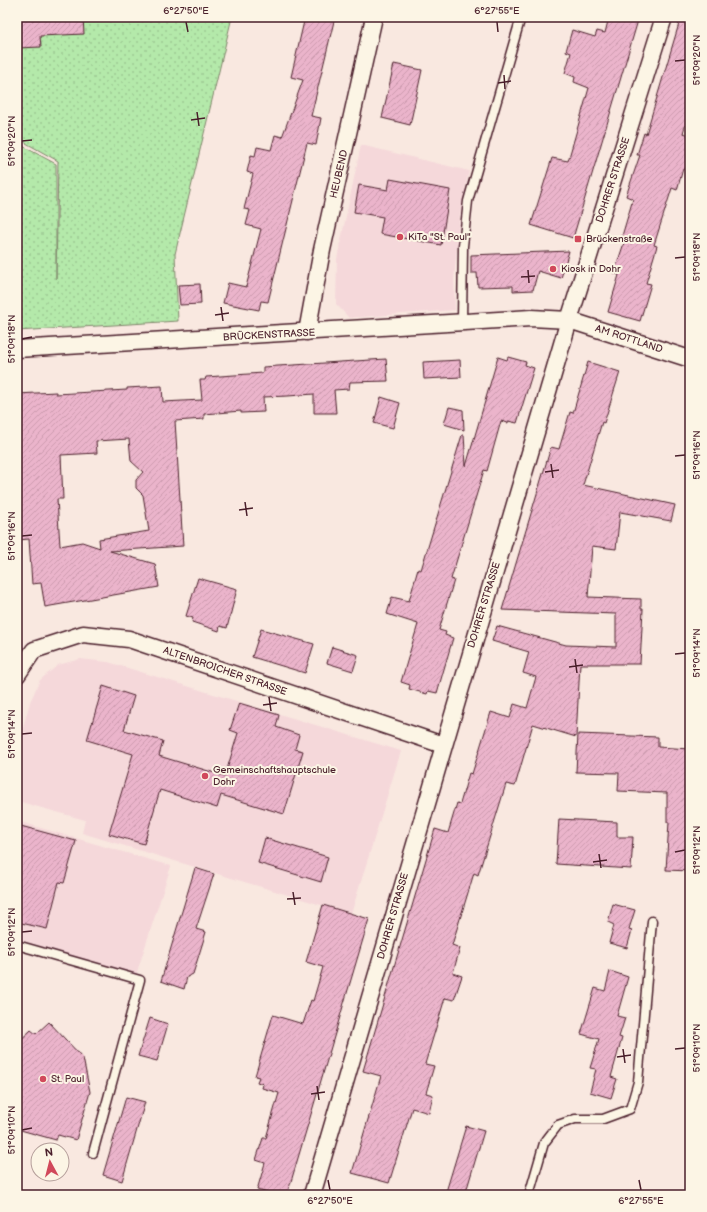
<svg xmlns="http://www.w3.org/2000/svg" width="707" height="1212" font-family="'Balsamiq Sans',sans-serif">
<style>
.built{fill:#f5d8da}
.park{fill:url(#park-dots);stroke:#7f846a}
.building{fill:url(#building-hatch);stroke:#4a1f2b;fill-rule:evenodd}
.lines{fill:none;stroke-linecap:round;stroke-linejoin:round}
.service-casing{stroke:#4a1f2b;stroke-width:11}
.minor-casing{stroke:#4a1f2b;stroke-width:19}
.service{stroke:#fcf5e5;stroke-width:8}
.minor{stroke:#fcf5e5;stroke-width:16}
.ticks{fill:none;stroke:#4a1f2b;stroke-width:1.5}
.poi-dot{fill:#d1495b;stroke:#fcf5e5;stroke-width:1.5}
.labels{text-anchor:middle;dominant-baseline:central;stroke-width:4;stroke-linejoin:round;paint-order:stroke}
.street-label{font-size:10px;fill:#4a1f2b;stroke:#fcf5e5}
.poi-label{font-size:10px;fill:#4a1f2b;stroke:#fcf5e5;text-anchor:start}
.neatline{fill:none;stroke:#4a1f2b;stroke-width:1.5}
.ticks-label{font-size:10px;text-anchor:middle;fill:#4a1f2b}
</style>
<defs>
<pattern id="park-dots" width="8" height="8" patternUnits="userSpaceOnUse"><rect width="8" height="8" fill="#b4e9aa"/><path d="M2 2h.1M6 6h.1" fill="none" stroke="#9cc792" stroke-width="1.8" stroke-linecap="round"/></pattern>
<pattern id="building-hatch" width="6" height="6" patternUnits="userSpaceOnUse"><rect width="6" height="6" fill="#ebb4cb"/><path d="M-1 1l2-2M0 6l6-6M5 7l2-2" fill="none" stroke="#cb9aae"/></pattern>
</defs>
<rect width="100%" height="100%" fill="#f9e8e0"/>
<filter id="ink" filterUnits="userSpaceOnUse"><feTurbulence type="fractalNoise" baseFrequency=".025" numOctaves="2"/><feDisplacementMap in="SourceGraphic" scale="8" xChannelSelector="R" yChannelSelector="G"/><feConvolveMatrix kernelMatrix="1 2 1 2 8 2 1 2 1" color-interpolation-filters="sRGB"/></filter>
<g filter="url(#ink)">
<g class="built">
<polygon points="361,145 469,171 460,215 454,279 455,310 349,318 336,304 337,259"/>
<polygon points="80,659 108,662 401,751 351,914 82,833 85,820 17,801 17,750 30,702 40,680 58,665"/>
<polygon points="17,821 171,866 136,975 17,939"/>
</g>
<polygon class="park" points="17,17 232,17 175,254 178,321 17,331 17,143 56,164 56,279 58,161 17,138"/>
<g class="building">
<polygon points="62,17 83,17 84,34 40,36 41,47 17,48 17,20 62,18"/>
<polygon points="305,17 335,17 311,116 321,118 316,145 307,143 268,302 261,301 259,310 223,303 228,283 246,287 261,229 246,225 250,210 244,209 253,174 247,172 251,155 255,156 257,147 271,150 275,135 282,137 303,80 291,77"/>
<polygon points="609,17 639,17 573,238 531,225 552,158 568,161 589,88 574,82 575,77 565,73 571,53 566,51 572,30 595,37 597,31 605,33"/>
<polygon points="681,17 690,17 690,110 683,133 690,135 690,171 683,169 677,190 672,188 654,245 657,246 646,283 651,284 640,321 608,312 619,275 614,273 626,237 622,236 633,199 626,196 640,155 637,155 644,133 646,134"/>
<polygon points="394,64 422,70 410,125 382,118"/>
<polygon points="390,179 450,190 441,245 380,234 383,217 354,212 359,185 388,190"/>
<polygon points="569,251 561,278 538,271 533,290 513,291 513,286 478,287 477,273 471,273 471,255"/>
<polygon points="200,284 201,304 180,305 178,285"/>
<polygon points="498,357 507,360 508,357 526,362 525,365 534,368 517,423 508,421 508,423 501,421 487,471 484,470 451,579 454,580 439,630 446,632 445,635 453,638 437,693 428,691 427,694 409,689 410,685 401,682 418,624 387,614 392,597 409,601 418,569 421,570 462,435 464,435 466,466"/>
<path d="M386 359 388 381 350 382 349 389 334 390 336 413H314V394L288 396 263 397 264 412 241 413V411L204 414V419L175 421 183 546 110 551 155 564 159 587 45 607 41 583 32 584 29 539 18 540 17 394 56 392V394L127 390V388L162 386 163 402 202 400 200 380H205L206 377 263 373V367ZM129 439 131 461 143 472 136 480V488L143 495 149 531 99 539 100 548 82 542 60 546 57 499H63L61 455 97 453 96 441Z"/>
<polygon points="460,360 461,377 424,379 423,362"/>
<polygon points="588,362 620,372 604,423 602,422 583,485 675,505 671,521 620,512 616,549 592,546 588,597 641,599 641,609 643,609 640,664 580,664 576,737 533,724 515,786 506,784 478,875 474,873 452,945 460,948 453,973 462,976 454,1000 445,998 425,1064 434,1066 426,1093 433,1095 429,1113 412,1108 389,1183 352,1173 381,1076 363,1071 435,829 448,833 457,803 460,804 469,773 472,774 491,712 510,718 514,704 527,708 536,677 523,673 529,652 492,641 497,626 566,645 616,647 616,614 502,610 551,447 559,449 570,412 573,413"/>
<polygon points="381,397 400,403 393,428 374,423"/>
<polygon points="449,407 463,410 464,430 444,424"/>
<polygon points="198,578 237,589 227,628 220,626 219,631 192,622 193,618 186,616"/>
<polygon points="261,629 314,644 305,673 252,657"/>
<polygon points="332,647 358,655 353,671 327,663"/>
<polygon points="103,686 134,696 124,730 163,741 159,756 225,776 238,733 230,730 239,703 279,715 276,727 299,735 295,749 303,751 284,814 221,795 217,808 160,790 144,844 109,834 133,754 87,740"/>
<polygon points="578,734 658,737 658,747 690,749 690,871 666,870 669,822 667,822 667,793 618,791 619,773 576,772"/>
<polygon points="559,819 617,822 617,837 633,837 631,869 556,864"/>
<polygon points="17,825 76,841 64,883 59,882 47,929 17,922"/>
<polygon points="265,838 328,857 321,882 258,863"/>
<polygon points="195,868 214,874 196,929 206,932 193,974 187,977 184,989 161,981"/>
<polygon points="613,904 635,910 629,929 632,930 627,948 609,943 614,925 608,922"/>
<polygon points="323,905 369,919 287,1195 276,1195 257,1190 265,1163 256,1160 263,1138 266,1138 279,1093 262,1088 263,1084 257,1082 259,1077 255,1076 273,1015 303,1024 311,1000 313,1001 323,967 306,962"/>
<polygon points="610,971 628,977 617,1016 625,1018 619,1037 622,1038 611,1077 617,1079 611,1098 590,1092 596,1069 590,1068 599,1039 581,1034 595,988 605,991"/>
<polygon points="150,1018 168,1024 157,1061 138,1056"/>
<polygon points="49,1022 83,1058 90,1092 76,1140 58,1135 56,1140 17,1129 17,1043 31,1030 36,1034"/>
<polygon points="126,1097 145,1102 122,1181 103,1175"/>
<polygon points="466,1126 484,1131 465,1195 445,1195"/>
</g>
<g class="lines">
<g class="service-casing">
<g id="service">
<polyline points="462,322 463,246 468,201 521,17"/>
<polyline points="17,945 140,980 93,1153"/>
<polyline points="529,1195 544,1143 558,1125 575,1119 603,1119 630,1109 638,1082 652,921"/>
</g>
</g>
<g class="minor-casing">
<g id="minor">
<polyline points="307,332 322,250 374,17"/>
<polyline points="17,349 531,318 569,320 690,359"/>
<polyline points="17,675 34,650 83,634 129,639 443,745"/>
<polyline points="312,1195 569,320 664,17"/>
</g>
</g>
<use href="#service" class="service"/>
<use href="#minor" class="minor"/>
</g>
</g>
<path class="ticks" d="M186 22 188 32M497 22 498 32M675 61 685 60M504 75 505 89M498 83 511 81M197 112 199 126M191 120 205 118M22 141 32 140M675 258 685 257M528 270 529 283M521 277 535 276M221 307 223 321M215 315 229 313M22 339 32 337M675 456 685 455M551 464 553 478M545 472 559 470M245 502 247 516M239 510 253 508M22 536 32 535M675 654 685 653M575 659 577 673M569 667 583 665M269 697 271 711M263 705 277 703M22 734 32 733M675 852 685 850M599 854 601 868M593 862 607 860M293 892 295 905M287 899 301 898M22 932 32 931M623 1049 625 1063M675 1049 685 1048M617 1057 631 1055M317 1086 319 1100M311 1094 325 1092M22 1130 32 1128M328 1180 330 1190M639 1180 641 1190"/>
<g class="poi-dot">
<circle cx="400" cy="237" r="4"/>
<rect x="574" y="235" width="8" height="8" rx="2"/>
<circle cx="553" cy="269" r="4"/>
<circle cx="205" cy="776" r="4"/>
<circle cx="43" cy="1079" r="4"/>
</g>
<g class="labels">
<g class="street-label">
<text transform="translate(339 174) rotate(-77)">HEUBEND</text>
<text transform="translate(613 180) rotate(-72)">DOHRER STRASSE</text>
<text transform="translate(269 335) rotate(-3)">BRÜCKENSTRASSE</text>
<text transform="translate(629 339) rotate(18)">AM ROTTLAND</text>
<text transform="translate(484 605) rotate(-73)">DOHRER STRASSE</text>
<text transform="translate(225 671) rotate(19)">ALTENBROICHER STRASSE</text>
<text transform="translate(393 916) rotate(-74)">DOHRER STRASSE</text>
</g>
<g class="poi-label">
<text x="408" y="237">KiTa "St. Paul"</text>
<text x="586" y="239">Brückenstraße</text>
<text x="561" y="269">Kiosk in Dohr</text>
<text x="213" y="770">Gemeinschaftshauptschule<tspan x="213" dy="12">Dohr</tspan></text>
<text x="51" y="1079">St. Paul</text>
</g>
</g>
<rect width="707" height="1212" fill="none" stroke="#fcf5e5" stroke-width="44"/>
<g transform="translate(50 1162) rotate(353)"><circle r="19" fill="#fcf5e5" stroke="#b59f9b"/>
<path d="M0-3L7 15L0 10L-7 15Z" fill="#d1495b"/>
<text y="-6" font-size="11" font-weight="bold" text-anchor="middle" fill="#4a1f2b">N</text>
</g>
<rect x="22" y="22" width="663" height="1168" class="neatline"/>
<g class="ticks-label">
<text x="186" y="14">6°27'50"E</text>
<text x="497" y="14">6°27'55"E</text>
<text transform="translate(696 60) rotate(-90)" y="4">51°09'20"N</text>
<text transform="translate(11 141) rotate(-90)" y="4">51°09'20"N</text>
<text transform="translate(696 257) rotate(-90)" y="4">51°09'18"N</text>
<text transform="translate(11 339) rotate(-90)" y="4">51°09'18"N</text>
<text transform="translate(696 455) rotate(-90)" y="4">51°09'16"N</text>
<text transform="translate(11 536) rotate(-90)" y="4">51°09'16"N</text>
<text transform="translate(696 653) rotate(-90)" y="4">51°09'14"N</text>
<text transform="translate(11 734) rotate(-90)" y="4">51°09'14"N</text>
<text transform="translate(696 850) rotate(-90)" y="4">51°09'12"N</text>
<text transform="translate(11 932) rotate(-90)" y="4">51°09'12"N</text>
<text transform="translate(696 1048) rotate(-90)" y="4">51°09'10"N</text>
<text transform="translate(11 1130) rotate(-90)" y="4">51°09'10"N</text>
<text x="330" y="1204">6°27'50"E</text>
<text x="641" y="1204">6°27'55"E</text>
</g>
</svg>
